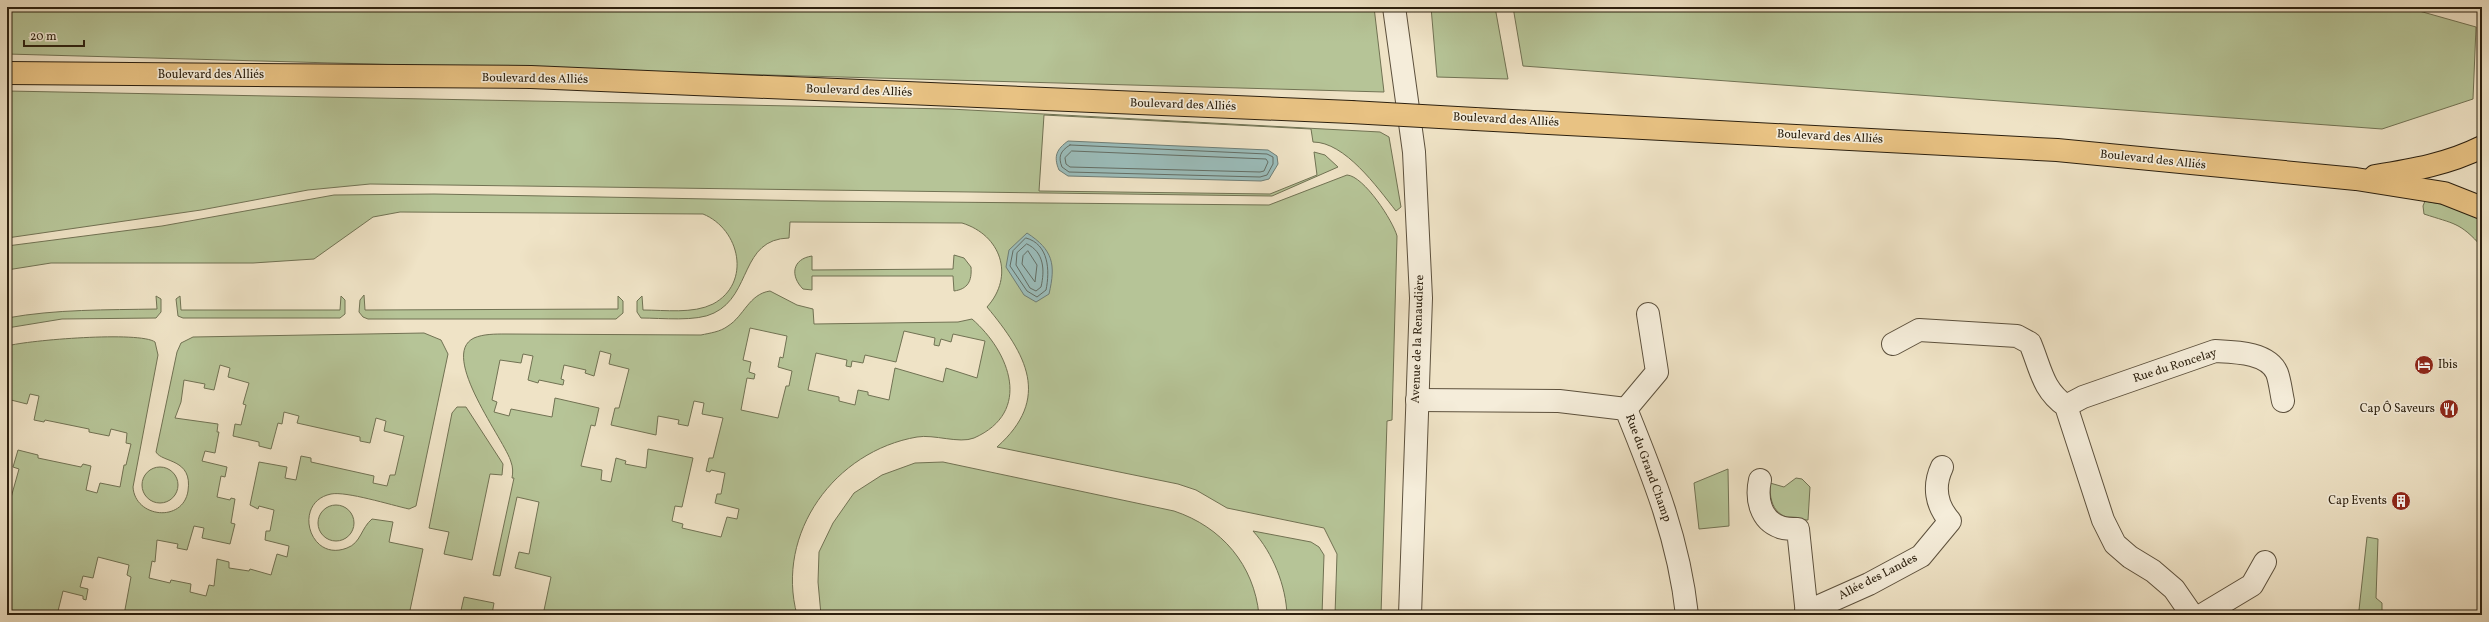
<svg xmlns="http://www.w3.org/2000/svg" width="2489" height="622" font-family="Vollkorn,serif">
<style>
.green{fill:#b6c497;stroke:#717253;fill-rule:evenodd}
.water{fill:#9bbdbb;stroke:#6f7e76}
.lines{fill:none;stroke-linecap:round;stroke-linejoin:round}
.shore{stroke:#646e65;stroke-width:1}
.minor-casing{stroke:#5d513d;stroke-width:24}
.major-casing{stroke:#2c200f;stroke-width:24}
.minor{stroke:#f5edda;stroke-width:22}
.major{stroke:#e8c283;stroke-width:22}
.major-bridge-casing{stroke:#2c200f;stroke-width:24;stroke-linecap:butt}
.major-bridge{stroke:#e8c283;stroke-width:22}
.labels{text-anchor:middle;dominant-baseline:central;stroke-width:3.5;stroke-linejoin:round;paint-order:stroke}
.street-label{font-size:12px;fill:#2c200f;stroke:#f5edda}
.poi-label{font-size:12px;fill:#2c200f;stroke:#f5edda;text-anchor:end}
</style>
<rect width="100%" height="100%" fill="#efe3c6"/>
<filter id="stains"><feTurbulence type="fractalNoise" baseFrequency=".005" numOctaves="4"/><feColorMatrix values="0 0 0 0 .2 0 0 0 0 .09 0 0 0 0 .02 0 0 0 .5 -.17"/></filter>
<radialGradient id="worn" r=".72"><stop offset=".6" stop-color="#630" stop-opacity="0"/><stop offset="1" stop-color="#630" stop-opacity=".3"/></radialGradient>
<g class="green">
<polygon points="7,7 1374,7 1384,92 7,54"/>
<polygon points="1431,7 1495,7 1508,79 1437,77"/>
<polygon points="1513,7 2405,7 2476,27 2473,99 2382,129 1523,66"/>
<path d="M7 91 950 109 1380 132 1389 137 1401 207 1396 211C1377 187 1345 142 1313 142L1311 129 1044 115 1039 191 1270 194 1317 175 1314 152 1325 155 1338 167 1272 196 370 184 308 190 201 210 7 238Z"/>
<path d="M1347 175C1364 176 1393 221 1397 236L1392 420 1387 421 1381 615H1335L1337 554 1324 528 1227 508 1196 490 1178 484 997 447C1052 398 1026 354 987 307 1015 276 1001 235 962 223L790 222 789 238C740 239 752 295 714 313 697 322 661 318 641 318L637 312V301L642 296 643 310C665 310 693 314 713 304 752 283 740 229 703 214L400 212 373 217 314 259 253 263H51L7 270V246L162 226 334 195 434 194 820 201 1269 205Z"/>
<path d="M2425 201C2439 204 2478 209 2482 225 2484 231 2482 241 2482 247 2460 222 2454 224 2424 214L2423 206Z"/>
<path d="M954 255 964 258 971 267C972 281 968 289 954 291L953 276H812V290L803 289C790 276 792 259 812 256V270L953 269Z"/>
<path d="M770 291 797 305 813 309 814 324 958 322 972 319C1010 352 1033 412 974 438 959 444 934 434 917 437 835 451 775 533 797 615H543L551 577 515 568 519 552 529 554 539 502 517 497 500 576 493 575 514 478H512C513 473 513 467 511 462 506 442 438 355 474 338 483 334 495 334 505 334L701 335C710 333 720 332 728 326 744 316 749 294 770 291ZM750 328 787 336 783 358 780 357 778 367 792 371 789 386H786L778 418 741 410 747 378 754 379 755 374 749 372 751 362 743 360ZM904 331 935 338 934 345 939 346 941 339 951 342 953 334 985 341 977 378 946 368 943 382 895 368 889 400 868 395V392L858 390 855 405 839 401V397L808 390 816 353 847 360 846 366 851 367 852 361 863 363 865 355 896 362ZM600 351 611 354 609 364 629 369 619 408H615L611 425 656 435 658 416 679 420 678 424 688 426 694 401 704 403 702 414 723 418 713 458H709L706 471 710 472 711 470 725 473 721 494H717L715 503 739 509 737 519 727 517 721 537 682 528 683 524 672 521 675 506 682 507 693 458 648 449 646 468 625 464 626 461 616 458 611 482 601 480 602 470 581 466 591 425 595 426 599 408 555 398 552 417 511 409 509 416 494 412 497 402 492 400 500 360 521 363 523 354 533 356 528 380 538 383 539 380 563 385 564 380 561 379 564 365 586 370 585 373 594 376Z"/>
<polygon points="364,295 365,310 618,309 618,296 623,301 623,313 616,319 368,319 363,317 359,312 360,300"/>
<path d="M156 296 161 299V312L156 318 62 319 7 328V318C56 309 107 310 157 309Z"/>
<polygon points="180,296 181,310 340,310 341,296 345,300 345,314 340,318 183,318 178,316 176,299"/>
<path d="M424 333 441 340 448 354 416 506 409 509C391 505 346 491 331 494 292 502 309 563 347 548 361 543 361 528 372 519L393 522 389 542 423 549 409 615H124L131 577 127 575 129 565 98 557 93 578 83 576 80 587 88 589 86 600 83 599V596L63 591 57 615H7V512L19 469 13 467 18 450 38 455V458L81 467 83 464 91 466 86 490 97 493 100 483 120 487 124 465H126L131 444 126 443 127 433 111 429 109 436 89 432V429L45 420 44 422 34 420 39 396 30 394 27 404 7 399V346C29 340 140 331 155 342L158 355 133 487C135 518 183 523 188 491 193 458 162 463 156 452L177 352 181 343 193 337ZM220 365 230 368 228 377 249 383 243 404 246 405 241 425 235 424 233 436 259 442V446L271 449 278 423 282 424 284 412 299 416 297 423 360 437V441L370 443 376 418 386 421 384 431 404 436 395 475H390L387 486 373 483 374 476 311 462V458L301 456 296 480 285 478 287 467 259 462 250 505 258 509 259 506 274 510 270 531H266L265 540 289 546 287 557 277 554 271 575 250 569 249 571 229 568V562L217 559 214 586 209 585 206 596 190 592 191 584 171 580 170 583 149 578 152 561 155 562 157 540 178 544 177 548 187 550 194 526 204 528 202 538 230 544 235 524 231 523 235 499 231 498 230 500 217 497 221 476 225 477 227 467 202 461 205 451 215 453 219 432H217L218 424 175 418 181 402 184 380 205 384 204 388 214 390Z"/>
<polygon points="457,407 466,407 503,464 502,475 490,474 472,560 444,554 449,532 429,528 452,413"/>
<path d="M943 462 1174 511C1222 527 1254 565 1259 615H821L818 582 819 552 833 523 854 493 882 475 915 463Z"/>
<circle cx="160" cy="485" r="18"/>
<polygon points="1728,469 1729,526 1699,529 1694,483"/>
<path d="M1796 478 1802 479 1810 487 1808 520C1781 520 1769 512 1770 483L1784 487Z"/>
<circle cx="336" cy="523" r="18"/>
<path d="M1253 531 1311 542 1319 547 1324 555 1322 615H1287C1286 586 1273 553 1253 531Z"/>
<polygon points="2367,537 2378,539 2376,598 2382,603 2382,615 2361,615 2359,610"/>
<polygon points="464,597 494,603 492,614 498,615 460,615"/>
</g>
<g class="water">
<path d="M1068 141 1268 150 1277 156 1278 164 1269 179 1261 181 1068 176 1059 170C1053 156 1057 149 1068 141Z"/>
<path d="M1027 233C1053 250 1056 264 1049 294L1036 302 1024 295 1006 267 1009 250Z"/>
</g>
<g class="lines">
<g class="shore">
<path d="M1070 145 1267 154 1273 157V164L1267 175 1260 177 1069 172 1062 167C1058 157 1060 151 1070 145Z"/>
<polygon points="1072,151 1266,159 1268,162 1264,171 1260,172 1070,167 1066,164 1065,158"/>
<path d="M1026 238C1049 244 1050 271 1046 290L1037 297 1027 291 1010 266 1013 251Z"/>
<path d="M1027 244C1044 252 1045 270 1041 287L1036 291 1030 288 1016 265 1017 253Z"/>
<polygon points="1028,251 1037,265 1035,282 1022,264 1023,256"/>
</g>
<g class="minor-casing">
<g id="minor">
<polyline points="1394,7 1414,152 1421,298 1410,615"/>
<path d="M1893 344 1919 330 2017 336 2030 343C2041 369 2042 389 2066 406L2103 520 2115 544 2130 557 2153 571 2174 589 2192 615"/>
<path d="M1417 400 1559 401 1626 409C1654 478 1679 540 1687 615"/>
<path d="M2066 406 2083 397 2215 351C2234 352 2268 352 2277 373 2280 381 2281 392 2283 401"/>
<polyline points="1626,409 1657,372 1648,314"/>
<path d="M1760 480C1756 498 1760 520 1780 527 1785 529 1793 529 1798 529L1807 615"/>
<path d="M1806 612 1869 584 1921 556 1950 521C1936 505 1933 486 1942 467"/>
<polyline points="2202,615 2252,585 2265,562"/>
</g>
</g>
<g class="major-casing">
<g id="major">
<polyline points="7,73 531,77 1351,112"/>
<polyline points="1475,119 2057,150 2356,179 2444,193 2482,208"/>
<path d="M2375 176C2413 170 2448 164 2482 147"/>
</g>
</g>
<use href="#minor" class="minor"/>
<use href="#major" class="major"/>
<g class="major-bridge-casing">
<polyline id="major-bridge" points="1351,112 1475,119"/>
</g>
<use href="#major-bridge" class="major-bridge"/>
</g>
<defs>
<g id="hotel-disc" transform="scale(1)"><circle r="9.5" fill="#8f2418" stroke="#f5edda"/><path d="M-6-4.5h1.5V1H6V5H4.5V3h-9V5H-6ZM-4 0a1.8 1.8 0 1 1 3.6 0ZM.5 0V-2.5h3Q6-2.5 6 0Z" fill="#fff"/></g>
<g id="restaurant-disc" transform="scale(1)"><circle r="9.5" fill="#8f2418" stroke="#f5edda"/><path d="M-5-6h1v4h1v-4h1v4h1v-4h1v5L-1.5 .5V6h-2V.5L-5-1ZM5-6V6H3V1.5H1.5Q1.5-4 5-6Z" fill="#fff"/></g>
<g id="building-disc" transform="scale(1)"><circle r="9.5" fill="#8f2418" stroke="#f5edda"/><path d="M-4-6H4V6H1V3H-1V6H-4ZM-2.5-4.3h1.7v1.8h-1.7ZM.8-4.3h1.7v1.8H.8ZM-2.5-1h1.7V.8h-1.7ZM.8-1h1.7V.8H.8Z" fill="#fff"/></g>
</defs>
<g fill-rule="evenodd">
<use href="#hotel-disc" x="2424" y="365"/>
<use href="#restaurant-disc" x="2449" y="409"/>
<use href="#building-disc" x="2401" y="501"/>
</g>
<g class="labels">
<g class="street-label">
<text x="211" y="75">Boulevard des Alliés</text>
<text transform="translate(535 79) rotate(1)">Boulevard des Alliés</text>
<text transform="translate(859 91) rotate(2)">Boulevard des Alliés</text>
<text transform="translate(1183 105) rotate(2)">Boulevard des Alliés</text>
<text transform="translate(1506 120) rotate(3)">Boulevard des Alliés</text>
<text transform="translate(1830 137) rotate(3)">Boulevard des Alliés</text>
<text transform="translate(2153 160) rotate(6)">Boulevard des Alliés</text>
<text transform="translate(1418 339) rotate(-88)">Avenue de la Renaudière</text>
<text transform="translate(2175 366) rotate(-18)">Rue du Roncelay</text>
<text transform="translate(1648 468) rotate(70)">Rue du Grand Champ</text>
<text transform="translate(1878 577) rotate(-27)">Allée des Landes</text>
</g>
<g class="poi-label">
<text x="2438" y="365" text-anchor="start">Ibis</text>
<text x="2435" y="409">Cap Ô Saveurs</text>
<text x="2387" y="501">Cap Events</text>
</g>
</g>
<rect width="2489" height="622" fill="none" stroke="#efe3c6" stroke-width="24"/>
<rect x="8" y="8" width="2473" height="606" fill="none" stroke="#2c200f" stroke-width="2"/>
<rect x="12" y="12" width="2465" height="598" fill="none" stroke="#2c200f"/>
<path d="M24 40v6h60v-6" fill="none" stroke="#2c200f" stroke-width="2"/>
<text x="30" y="40" font-size="12" fill="#2c200f" stroke="#f5edda" stroke-width="3" paint-order="stroke">20 m</text>
<rect width="100%" height="100%" filter="url(#stains)"/>
<rect width="100%" height="100%" fill="url(#worn)"/>
</svg>
